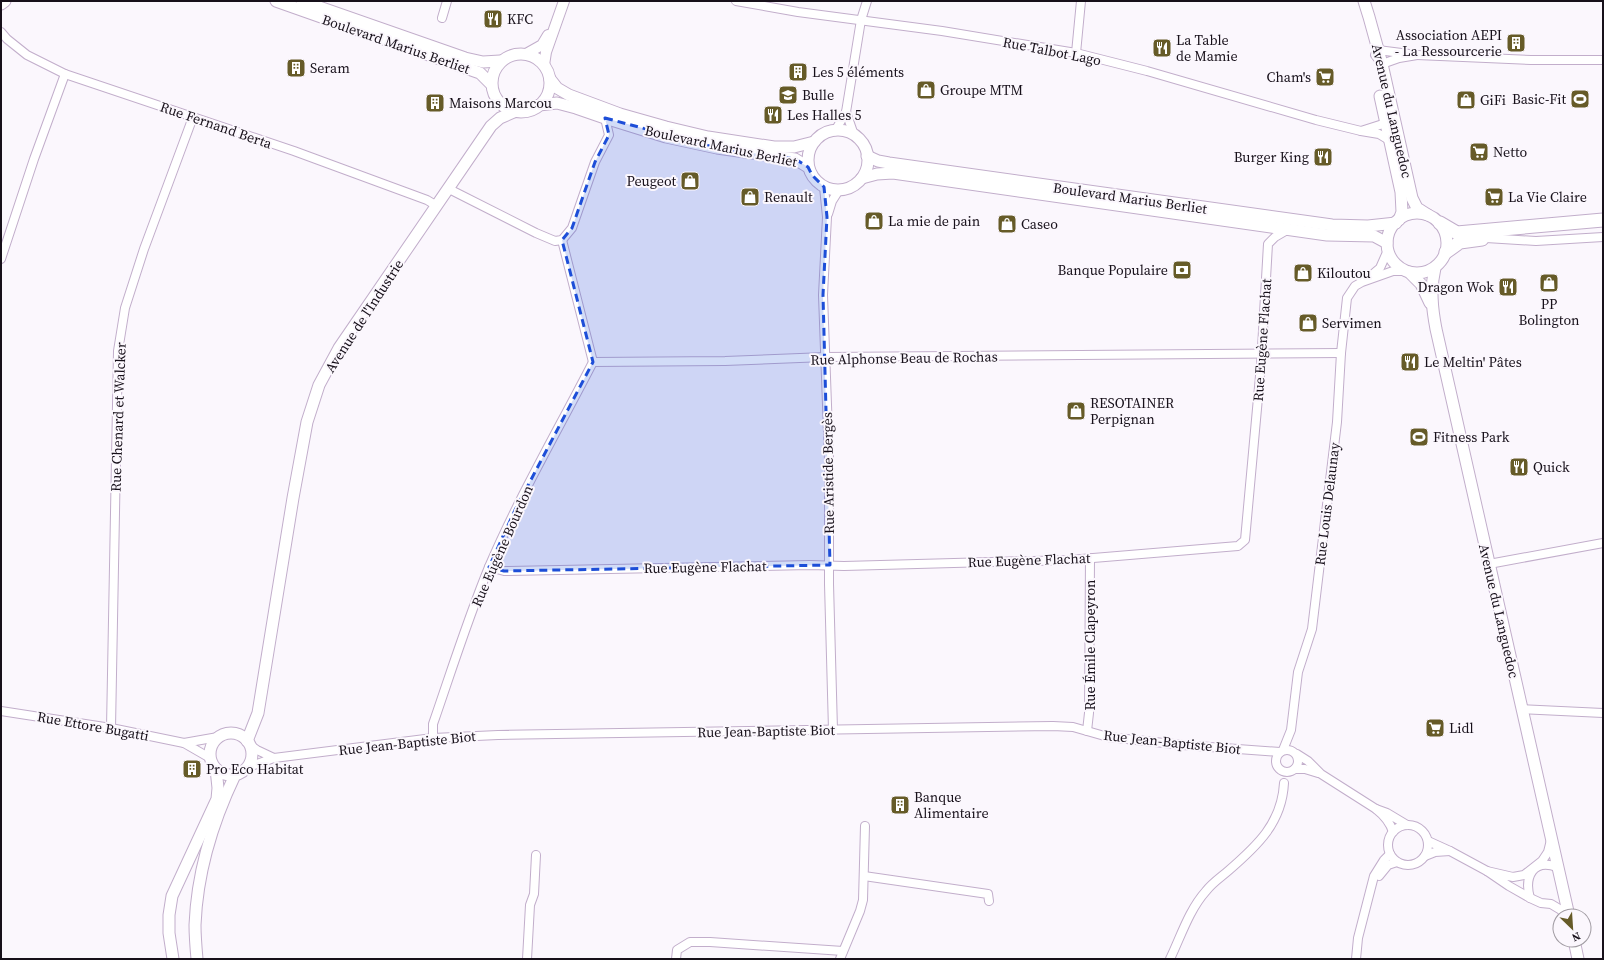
<svg xmlns="http://www.w3.org/2000/svg" width="1604" height="960" font-family="'Source Serif 4',serif">
<style>
.lines{fill:none;stroke-linecap:round;stroke-linejoin:round}
.minor-casing{stroke:#c2aecb;stroke-width:10}
.tertiary-casing{stroke:#c2aecb;stroke-width:12}
.secondary-casing{stroke:#c2aecb;stroke-width:13}
.trunk-casing{stroke:#c2aecb;stroke-width:15}
.minor{stroke:#fff;stroke-width:8}
.tertiary{stroke:#fff;stroke-width:10}
.secondary{stroke:#fff;stroke-width:11}
.trunk{stroke:#fff;stroke-width:13}
.marked{fill:#1d4ed8;fill-opacity:0.2;stroke:#1d4ed8;stroke-width:3;stroke-dasharray:8 5;stroke-linejoin:round}
.labels{text-anchor:middle;dominant-baseline:central;stroke-width:4;stroke-linejoin:round;paint-order:stroke}
.poi-label{font-size:14px;fill:#17101a;stroke:#fbf7fd;text-anchor:start}
.street-label{font-size:14px;fill:#17101a;stroke:#fbf7fd}
</style>
<rect width="100%" height="100%" fill="#fbf7fd"/>
<g class="lines">
<g class="minor-casing">
<g id="minor">
<polyline points="736,1 798,12 942,31 1076,53 1147,71 1316,120 1361,131"/>
<polyline points="442,18 447,1"/>
<polyline points="1,32 7,39 27,55 65,74 294,151 427,200 437,206"/>
<polygon points="1378,50 1417,55 1399,58 1382,64 1375,55"/>
<polyline points="1076,53 1081,1"/>
<polyline points="1417,55 1531,60 1603,60"/>
<polyline points="846,112 854,135"/>
<polyline points="835,131 846,112 861,20 867,1"/>
<polyline points="1389,140 1379,134 1361,131 1386,123 1389,127"/>
<polyline points="824,187 827,217 823,295 829,460 829,584 833,730"/>
<polyline points="449,189 536,233 555,241 562,240 572,228 595,162 609,135 605,118"/>
<polyline points="828,214 832,201 839,190"/>
<polyline points="1486,238 1536,241 1603,237"/>
<polyline points="562,240 593,362 725,361 825,357 1341,353"/>
<polyline points="1,259 34,159 65,74"/>
<polyline points="1368,278 1380,268 1388,250"/>
<polyline points="1489,564 1603,543"/>
<polyline points="489,567 504,571 810,565 844,566 1069,560 1238,546 1245,540 1261,365 1268,244 1275,237 1287,230"/>
<polyline points="1521,709 1603,713"/>
<polyline points="1,711 111,728 184,743"/>
<polyline points="111,728 118,351 125,308 144,249 193,117"/>
<polyline points="1087,731 1089,713 1090,558"/>
<path d="M433 738V724C451 672 468 618 489 567 519 497 558 430 593 362"/>
<circle cx="1287" cy="761" r="11"/>
<polyline points="1283,750 1291,730 1298,672 1312,629 1337,422 1341,353 1347,298 1355,286 1362,282 1393,271 1404,271"/>
<polyline points="1297,754 1308,761 1321,774 1376,809"/>
<polyline points="210,758 184,743 218,737"/>
<polyline points="274,758 433,738 498,735 1053,726 1073,727 1108,737 1183,745 1280,752"/>
<polyline points="248,767 274,758 257,750 250,745"/>
<polyline points="1295,769 1305,769 1318,773"/>
<circle cx="1408" cy="845" r="20"/>
<path d="M1393 832C1390 822 1385 816 1376 809L1387 813 1407 825"/>
<polyline points="1551,840 1548,852 1542,861 1524,875 1513,877 1487,871 1509,886 1530,898 1541,903 1551,904 1561,910 1565,916"/>
<polyline points="1450,851 1487,871"/>
<polyline points="1425,856 1435,852 1450,851 1428,841"/>
<polyline points="864,876 988,894 989,901"/>
<polyline points="1379,876 1388,865 1397,862"/>
<path d="M1530 898C1524 877 1533 858 1557 867"/>
<polyline points="527,959 530,905 534,894 536,855"/>
<polyline points="676,959 677,950 690,942 710,942 843,951"/>
<polyline points="840,959 860,911 863,900 865,826"/>
<path d="M1170 959C1181 936 1189 910 1206 891 1212 883 1221 877 1228 871 1257 846 1282 823 1284 783"/>
<polyline points="1356,959 1358,938 1374,876 1384,860 1390,854"/>
</g>
</g>
<g class="tertiary-casing">
<g id="tertiary">
<polyline points="526,54 542,45 548,35"/>
<polyline points="544,65 546,52 564,1"/>
</g>
</g>
<g class="secondary-casing">
<g id="secondary">
<polyline points="276,1 480,73 491,84"/>
<polyline points="302,1 465,58 483,62 500,61"/>
<polyline points="1364,1 1369,17 1382,64 1412,198 1417,208 1428,215"/>
<polyline points="1,4 5,1"/>
<circle cx="521" cy="83" r="29"/>
<polyline points="550,79 557,88 569,95 620,114 666,127 708,137 774,147 794,147 814,142"/>
<polyline points="1380,96 1401,192 1402,212 1399,220"/>
<polyline points="539,105 557,103 576,108 605,118 666,137 717,148 795,159 808,167"/>
<circle cx="838" cy="160" r="30"/>
<polyline points="867,156 878,161 889,163 1332,225 1368,226 1396,223"/>
<polyline points="862,178 877,174 893,173 1327,235 1374,236 1387,243"/>
<circle cx="1417" cy="243" r="30"/>
<path d="M1435 268C1430 289 1432 308 1436 329L1569 916"/>
<polyline points="1409,272 1421,284 1430,303"/>
<circle cx="231" cy="754" r="21"/>
<polyline points="247,741 258,713 293,498 307,422 319,385 339,348 491,126 500,118 516,111"/>
<polyline points="1574,940 1578,959"/>
<polyline points="173,959 169,933 169,915 172,896 217,799 218,788 216,769"/>
<path d="M197 959C196 948 195 936 195 925 197 874 213 821 235 775"/>
</g>
</g>
<g class="trunk-casing">
<g id="trunk">
<polyline points="1440,223 1457,233 1603,220"/>
<polyline points="1446,252 1460,242 1482,239"/>
</g>
</g>
<use href="#minor" class="minor"/>
<use href="#tertiary" class="tertiary"/>
<use href="#secondary" class="secondary"/>
<use href="#trunk" class="trunk"/>
</g>
<path class="marked" d="M605 118 717 148 795 159 808 167 812 175 824 187 827 217 823 295 830 565 504 571 489 567 515 510 593 362 562 240 572 228 595 162 609 135Z"/>
<defs>
<g id="restaurant-square" transform="scale(1)"><rect x="-9" y="-9" width="18" height="18" rx="4" fill="#665b28" stroke="#fbf7fd"/><path d="M-5-6h1v4h1v-4h1v4h1v-4h1v5L-1.5 .5V6h-2V.5L-5-1ZM5-6V6H3V1.5H1.5Q1.5-4 5-6Z" fill="#fff"/></g>
<g id="building-square" transform="scale(1)"><rect x="-9" y="-9" width="18" height="18" rx="4" fill="#665b28" stroke="#fbf7fd"/><path d="M-4-6H4V6H1V3H-1V6H-4ZM-2.5-4.3h1.7v1.8h-1.7ZM.8-4.3h1.7v1.8H.8ZM-2.5-1h1.7V.8h-1.7ZM.8-1h1.7V.8H.8Z" fill="#fff"/></g>
<g id="supermarket-square" transform="scale(1)"><rect x="-9" y="-9" width="18" height="18" rx="4" fill="#665b28" stroke="#fbf7fd"/><path d="M-6-5.5h2.5l.6 2H6L4.5 2H-2.5L-4.4-4H-6ZM-1.5 3.2a1.3 1.3 0 1 0 .1 0ZM3 3.2a1.3 1.3 0 1 0 .1 0Z" fill="#fff"/></g>
<g id="shop-square" transform="scale(1)"><rect x="-9" y="-9" width="18" height="18" rx="4" fill="#665b28" stroke="#fbf7fd"/><path d="M-5-2.5h2.3a2.7 3.5 0 0 1 5.4 0H5L5.5 6h-11ZM-1.5-2.5h3a1.5 2.3 0 0 0-3 0Z" fill="#fff"/></g>
<g id="school-square" transform="scale(1)"><rect x="-9" y="-9" width="18" height="18" rx="4" fill="#665b28" stroke="#fbf7fd"/><path d="M0-5L7-2L0 1L-7-2ZM-4 1L0 2.5L4 1V4Q0 6-4 4Z" fill="#fff"/></g>
<g id="stadium-square" transform="scale(1)"><rect x="-9" y="-9" width="18" height="18" rx="4" fill="#665b28" stroke="#fbf7fd"/><path d="M0-5a6.5 5 0 1 0 0 10a6.5 5 0 1 0 0-10ZM-3.5-1.8h7v3.6h-7Z" fill="#fff"/></g>
<g id="bank-square" transform="scale(1)"><rect x="-9" y="-9" width="18" height="18" rx="4" fill="#665b28" stroke="#fbf7fd"/><path d="M-6-4H6V4H-6ZM0-2.3a2.3 2.3 0 1 0 0 4.6a2.3 2.3 0 1 0 0-4.6Z" fill="#fff"/></g>
</defs>
<g fill-rule="evenodd">
<use href="#restaurant-square" x="493" y="19"/>
<use href="#building-square" x="1516" y="43"/>
<use href="#restaurant-square" x="1162" y="48"/>
<use href="#building-square" x="296" y="68"/>
<use href="#building-square" x="798" y="72"/>
<use href="#supermarket-square" x="1325" y="77"/>
<use href="#shop-square" x="926" y="90"/>
<use href="#school-square" x="788" y="95"/>
<use href="#stadium-square" x="1580" y="99"/>
<use href="#shop-square" x="1466" y="100"/>
<use href="#building-square" x="435" y="103"/>
<use href="#restaurant-square" x="773" y="115"/>
<use href="#supermarket-square" x="1479" y="152"/>
<use href="#restaurant-square" x="1323" y="157"/>
<use href="#shop-square" x="690" y="181"/>
<use href="#shop-square" x="750" y="197"/>
<use href="#supermarket-square" x="1494" y="197"/>
<use href="#shop-square" x="874" y="221"/>
<use href="#shop-square" x="1007" y="224"/>
<use href="#bank-square" x="1182" y="270"/>
<use href="#shop-square" x="1303" y="273"/>
<use href="#shop-square" x="1549" y="283"/>
<use href="#restaurant-square" x="1508" y="287"/>
<use href="#shop-square" x="1308" y="323"/>
<use href="#restaurant-square" x="1410" y="362"/>
<use href="#shop-square" x="1076" y="411"/>
<use href="#stadium-square" x="1419" y="437"/>
<use href="#restaurant-square" x="1519" y="467"/>
<use href="#supermarket-square" x="1435" y="728"/>
<use href="#building-square" x="192" y="769"/>
<use href="#building-square" x="900" y="805"/>
</g>
<g class="labels">
<g class="poi-label">
<text x="507" y="19">KFC</text>
<text x="1502" y="35" text-anchor="end">Association AEPI<tspan x="1502" dy="16">- La Ressourcerie</tspan></text>
<text x="1176" y="40">La Table<tspan x="1176" dy="16">de Mamie</tspan></text>
<text x="310" y="68">Seram</text>
<text x="812" y="72">Les 5 éléments</text>
<text x="1311" y="77" text-anchor="end">Cham's</text>
<text x="940" y="90">Groupe MTM</text>
<text x="802" y="95">Bulle</text>
<text x="1566" y="99" text-anchor="end">Basic-Fit</text>
<text x="1480" y="100">GiFi</text>
<text x="449" y="103">Maisons Marcou</text>
<text x="787" y="115">Les Halles 5</text>
<text x="1493" y="152">Netto</text>
<text x="1309" y="157" text-anchor="end">Burger King</text>
<text x="676" y="181" text-anchor="end">Peugeot</text>
<text x="764" y="197">Renault</text>
<text x="1508" y="197">La Vie Claire</text>
<text x="888" y="221">La mie de pain</text>
<text x="1021" y="224">Caseo</text>
<text x="1168" y="270" text-anchor="end">Banque Populaire</text>
<text x="1317" y="273">Kiloutou</text>
<text x="1494" y="287" text-anchor="end">Dragon Wok</text>
<text x="1549" y="304" text-anchor="middle">PP<tspan x="1549" dy="16">Bolington</tspan></text>
<text x="1322" y="323">Servimen</text>
<text x="1424" y="362">Le Meltin' Pâtes</text>
<text x="1090" y="403">RESOTAINER<tspan x="1090" dy="16">Perpignan</tspan></text>
<text x="1433" y="437">Fitness Park</text>
<text x="1533" y="467">Quick</text>
<text x="1449" y="728">Lidl</text>
<text x="206" y="769">Pro Eco Habitat</text>
<text x="914" y="797">Banque<tspan x="914" dy="16">Alimentaire</tspan></text>
</g>
<g class="street-label">
<text transform="translate(396 44) rotate(19)">Boulevard Marius Berliet</text>
<text transform="translate(1052 51) rotate(11)">Rue Talbot Lago</text>
<text transform="translate(1392 111) rotate(77)">Avenue du Languedoc</text>
<text transform="translate(216 125) rotate(19)">Rue Fernand Berta</text>
<text transform="translate(721 146) rotate(12)">Boulevard Marius Berliet</text>
<text transform="translate(1130 198) rotate(8)">Boulevard Marius Berliet</text>
<text transform="translate(364 316) rotate(-57)">Avenue de l'Industrie</text>
<text transform="translate(1262 340) rotate(-86)">Rue Eugène Flachat</text>
<text transform="translate(904 358) rotate(-1)">Rue Alphonse Beau de Rochas</text>
<text transform="translate(118 417) rotate(-88)">Rue Chenard et Walcker</text>
<text transform="translate(828 473) rotate(-91)">Rue Aristide Bergès</text>
<text transform="translate(1327 504) rotate(-83)">Rue Louis Delaunay</text>
<text transform="translate(502 546) rotate(-66)">Rue Eugène Bourdon</text>
<text transform="translate(1029 560) rotate(-2)">Rue Eugène Flachat</text>
<text transform="translate(705 567) rotate(-1)">Rue Eugène Flachat</text>
<text transform="translate(1499 611) rotate(77)">Avenue du Languedoc</text>
<text transform="translate(1090 645) rotate(-90)">Rue Émile Clapeyron</text>
<text transform="translate(93 726) rotate(10)">Rue Ettore Bugatti</text>
<text transform="translate(766 731) rotate(-1)">Rue Jean-Baptiste Biot</text>
<text transform="translate(1172 742) rotate(6)">Rue Jean-Baptiste Biot</text>
<text transform="translate(407 743) rotate(-6)">Rue Jean-Baptiste Biot</text>
</g>
</g>
<rect width="1604" height="960" fill="none" stroke="#17101a" stroke-width="4"/>
<g transform="translate(1572 928) rotate(155)"><circle r="19" fill="#fbf7fd" stroke="#a09ba2"/>
<path d="M0-3L7 15L0 10L-7 15Z" fill="#665b28"/>
<text y="-6" font-size="11" font-weight="bold" text-anchor="middle" fill="#17101a">N</text>
</g>
</svg>
